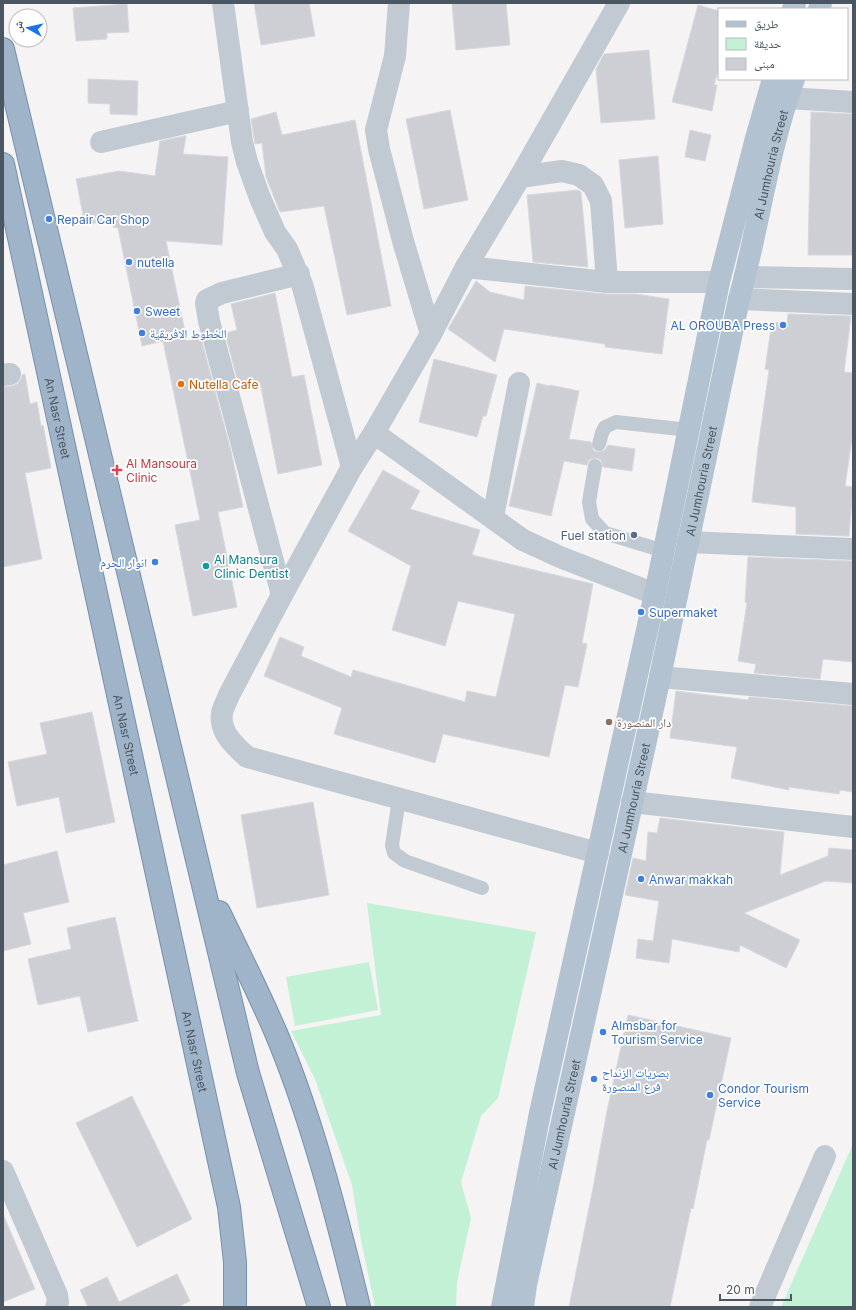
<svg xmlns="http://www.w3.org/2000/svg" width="856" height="1310" font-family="Inter,'Noto Naskh Arabic',sans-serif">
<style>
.green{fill:#c3f1d5}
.building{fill:#cdcfd5;stroke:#d7d9de}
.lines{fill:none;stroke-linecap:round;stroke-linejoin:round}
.trunk-casing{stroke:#7690ad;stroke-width:24}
.service{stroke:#c1cad2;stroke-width:14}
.minor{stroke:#c1cad2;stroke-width:22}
.primary{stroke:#b3c2d1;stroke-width:22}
.trunk{stroke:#9fb4c9;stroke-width:22}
.shop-dot{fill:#3f7fe0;stroke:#fff;stroke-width:1.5}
.food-dot{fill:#e8710a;stroke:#fff;stroke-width:1.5}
.health-dot{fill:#e0444e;stroke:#fff;stroke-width:1.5}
.service-dot{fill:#5c6f8a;stroke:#fff;stroke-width:1.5}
.culture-dot{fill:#0f9aa8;stroke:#fff;stroke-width:1.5}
.education-dot{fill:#8d6e63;stroke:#fff;stroke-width:1.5}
.labels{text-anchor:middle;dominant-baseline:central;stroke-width:3.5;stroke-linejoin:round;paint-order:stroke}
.street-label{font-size:12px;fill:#4a5661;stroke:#fff}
.shop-label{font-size:12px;fill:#366cbe;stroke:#fff;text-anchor:start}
.food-label{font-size:12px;fill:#c56008;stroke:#fff;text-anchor:start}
.health-label{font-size:12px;fill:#be3a42;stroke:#fff;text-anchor:start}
.service-label{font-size:12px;fill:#4e5e75;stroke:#fff;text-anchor:end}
.culture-label{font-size:12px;fill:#0d838f;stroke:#fff;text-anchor:start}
.education-label{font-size:12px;fill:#785e54;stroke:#fff;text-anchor:start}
</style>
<rect width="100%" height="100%" fill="#f5f3f3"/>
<g class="green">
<polygon points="367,903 536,932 498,1098 481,1116 461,1182 471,1218 457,1282 456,1307 375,1307 361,1240 352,1185 315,1079 291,1031 381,1015"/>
<polygon points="369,962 378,1010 295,1026 286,977"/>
<polygon points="853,1144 853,1307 781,1307"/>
</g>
<g class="building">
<polygon points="254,3 309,3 315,36 261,45"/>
<polygon points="452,3 506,3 510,45 456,50"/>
<polygon points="127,4 129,32 107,33 107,39 76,41 73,8"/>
<polygon points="698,5 719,11 719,67 714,85 717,85 712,111 672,102"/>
<polygon points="649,50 655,119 601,123 596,69 604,54"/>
<polygon points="88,79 138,81 137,115 110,114 110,104 88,103"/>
<polygon points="450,110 468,200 424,209 406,119"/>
<polygon points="276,112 282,135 355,120 391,306 347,315 324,206 280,212 266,177 262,143 255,144 251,119"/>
<polygon points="811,112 853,114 853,255 808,255"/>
<polygon points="690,130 711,135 705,161 685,157"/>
<polygon points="184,136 186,136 183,154 228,157 222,245 166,241 187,341 201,338 231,451 243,507 218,512 237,607 193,616 175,525 200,520 163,341 142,346 118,228 113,227 114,219 85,225 76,179 119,171 155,176 160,141"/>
<polygon points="658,156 663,224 625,228 619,160"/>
<polygon points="578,190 581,192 588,267 533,262 527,195"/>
<polygon points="476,281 490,292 524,300 525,286 606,294 635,294 669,299 662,354 605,347 605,344 504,329 495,362 448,329"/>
<polygon points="275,293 292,377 304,375 322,465 278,474 260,382 239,386 225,333 237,330 231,304"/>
<polygon points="788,314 851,316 844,372 853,373 853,432 845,486 853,487 849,536 796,534 796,507 752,502 758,448 769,370 765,369 772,322 787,324"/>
<polygon points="434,359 497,375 486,416 483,416 477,437 419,422"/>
<polygon points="25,374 30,404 37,402 41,426 43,425 51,468 25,473 42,559 3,567 3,387 12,386 17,384 21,379 22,375"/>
<polygon points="537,383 549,386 550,385 579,391 569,439 591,442 593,450 597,452 605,450 608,445 635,449 632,471 603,467 601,460 596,458 589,460 587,465 564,461 551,516 509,506"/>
<polygon points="383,470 420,491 410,509 480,530 472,555 593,584 582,643 587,644 578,687 565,685 549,757 443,734 435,763 334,734 342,708 264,676 280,637 304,647 301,656 351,677 353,670 465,702 467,691 496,697 515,614 458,601 445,646 392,630 411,566 348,531"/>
<polygon points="748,557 853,561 853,662 823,659 820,679 754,673 756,664 738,661 747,603 745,602"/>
<polygon points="676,691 748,700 749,697 853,706 853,792 840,790 839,794 789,787 789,790 731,778 737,747 670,738"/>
<polygon points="92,712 115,822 66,833 59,797 17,806 8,762 47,754 40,723"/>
<polygon points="313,802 329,895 257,908 241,815"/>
<polygon points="660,818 784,832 780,875 828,856 829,848 853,850 853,883 826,881 744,913 800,940 786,968 740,945 739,952 672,939 669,963 636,958 638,939 653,941 659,901 625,895 633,858 646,861 648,832 657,833"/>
<polygon points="57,851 69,902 23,913 31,944 3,951 3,865"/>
<polygon points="115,917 138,1021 88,1032 80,996 38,1005 28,959 71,949 67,928"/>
<polygon points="628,1015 731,1038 709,1140 707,1140 693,1209 691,1208 670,1307 569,1307 593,1188 607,1111"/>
<polygon points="132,1096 192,1219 137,1247 76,1123"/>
<polygon points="3,1214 35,1289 3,1302"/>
<polygon points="177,1274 190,1301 178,1307 88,1307 80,1290 107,1277 119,1302"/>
</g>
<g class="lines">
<g class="trunk-casing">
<g id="trunk">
<polyline points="3,49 248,1073 319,1307"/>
<path id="s2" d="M3 164 229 1207 235 1262V1307"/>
<path d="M219 912C239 954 261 997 279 1040 314 1126 337 1217 359 1307"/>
</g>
</g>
<g class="service">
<polyline points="599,444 602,433 605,427 616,422 689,430"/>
<polyline points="595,466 589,502 592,519 605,533 664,551"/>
<polyline points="399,799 392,845 394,853 405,861 482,888"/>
</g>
<g class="minor">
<polyline points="223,3 242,142 247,162 260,198 275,232 287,249 302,284 352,467"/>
<polyline points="399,3 395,56 376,130 379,149 403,241 431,334"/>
<polyline points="787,98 853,102"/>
<polyline points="101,142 238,111"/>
<polyline points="520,177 562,171 579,175 593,185 601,201 607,282"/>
<polyline points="466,267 607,282 719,282"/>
<polyline points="745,277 853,279"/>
<polyline points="739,299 853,304"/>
<polyline points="3,375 10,374"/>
<polyline points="374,433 523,540 560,557 655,594"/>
<polyline points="493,517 519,383"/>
<polyline points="688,542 853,549"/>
<polyline points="282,595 209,321 206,303 207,300 222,293 299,274"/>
<polyline points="660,677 853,694"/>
<polyline points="632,802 853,827"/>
<path d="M598 853 247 757C234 745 219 732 222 713 223 707 227 701 229 695L282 595 352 467 374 433 431 334 466 267 520 177 619 3"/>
<polyline points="3,1171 57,1295 58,1302 56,1307"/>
<polyline points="760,1307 825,1156"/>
</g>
<g class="primary">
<polyline points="793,9 795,3"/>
<polyline points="819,9 821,3"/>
<polyline points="502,1307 540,1113 655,594 719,282 756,138 773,79"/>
<path id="s1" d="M523 1307 526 1285 660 677 739 299C759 226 768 150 794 79"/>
</g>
<use href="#trunk" class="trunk"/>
</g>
<g class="shop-dot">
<circle cx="49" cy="219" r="4"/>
<circle cx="129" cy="262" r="4"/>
<circle cx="137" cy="311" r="4"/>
<circle cx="783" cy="325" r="4"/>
<circle cx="142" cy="333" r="4"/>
<circle cx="155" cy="562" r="4"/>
<circle cx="641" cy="612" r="4"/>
<circle cx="641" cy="879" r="4"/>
<circle cx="603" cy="1032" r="4"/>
<circle cx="594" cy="1079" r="4"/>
<circle cx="710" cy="1095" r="4"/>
</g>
<circle class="food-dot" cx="181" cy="384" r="4"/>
<path class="health-dot" d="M115 464h4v4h4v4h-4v4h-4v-4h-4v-4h4z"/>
<circle class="service-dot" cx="634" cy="535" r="4"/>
<circle class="culture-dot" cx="206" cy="566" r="4"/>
<circle class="education-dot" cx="609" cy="722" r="4"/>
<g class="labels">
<g class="street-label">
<text stroke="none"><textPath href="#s1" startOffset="1169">Al Jumhouria Street</textPath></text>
<text stroke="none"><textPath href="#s2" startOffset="260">An Nasr Street</textPath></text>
<text stroke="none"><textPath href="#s1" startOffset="845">Al Jumhouria Street</textPath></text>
<text stroke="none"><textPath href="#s2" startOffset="584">An Nasr Street</textPath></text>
<text stroke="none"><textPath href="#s1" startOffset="521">Al Jumhouria Street</textPath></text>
<text stroke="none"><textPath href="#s2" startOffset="908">An Nasr Street</textPath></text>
<text stroke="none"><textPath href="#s1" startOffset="197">Al Jumhouria Street</textPath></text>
</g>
<g class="shop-label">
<text x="57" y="219">Repair Car Shop</text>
<text x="137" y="262">nutella</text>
<text x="145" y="311">Sweet</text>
<text x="775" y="325" text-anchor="end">AL OROUBA Press</text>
<text x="150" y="333">الخطوط الافريقية</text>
<text x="147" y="562" text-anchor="end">انوار الحرم</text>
<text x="649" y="612">Supermaket</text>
<text x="649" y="879">Anwar makkah</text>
<text x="611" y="1025">Almsbar for<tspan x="611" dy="14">Tourism Service</tspan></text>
<text x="602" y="1072">بصريات الزنداح<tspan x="602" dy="14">فرع المنصورة</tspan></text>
<text x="718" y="1088">Condor Tourism<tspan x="718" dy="14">Service</tspan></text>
</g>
<g class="food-label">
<text x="189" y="384">Nutella Cafe</text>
</g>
<g class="health-label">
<text x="126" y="463">Al Mansoura<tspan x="126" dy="14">Clinic</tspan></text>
</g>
<g class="service-label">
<text x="626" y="535">Fuel station</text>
</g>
<g class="culture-label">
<text x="214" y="559">Al Mansura<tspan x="214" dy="14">Clinic Dentist</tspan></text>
</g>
<g class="education-label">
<text x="617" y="722">دار المنصورة</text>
</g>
</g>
<rect width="856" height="1310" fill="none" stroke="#4a5661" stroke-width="8"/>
<rect x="718" y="8" width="130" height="72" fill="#ffffff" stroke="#b7bbc0"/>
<rect x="726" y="21" width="20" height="6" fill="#b3c2d1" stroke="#b7bbc0"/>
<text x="754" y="28" font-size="12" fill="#4a5661">طريق</text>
<rect x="726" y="38" width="20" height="12" fill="#c3f1d5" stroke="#b7bbc0"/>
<text x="754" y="48" font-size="12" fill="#4a5661">حديقة</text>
<rect x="726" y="58" width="20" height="12" fill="#cdcfd5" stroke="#b7bbc0"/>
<text x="754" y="68" font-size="12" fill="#4a5661">مبنى</text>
<g transform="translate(28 28) rotate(278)"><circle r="19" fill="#ffffff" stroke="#b7bbc0"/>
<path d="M0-3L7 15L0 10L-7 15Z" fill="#1a73e8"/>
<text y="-6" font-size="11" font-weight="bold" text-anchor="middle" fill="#4a5661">ش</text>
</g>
<path d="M720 1294v6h71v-6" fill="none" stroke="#4a5661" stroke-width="2"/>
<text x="726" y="1294" font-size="12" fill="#4a5661" stroke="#ffffff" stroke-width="3" paint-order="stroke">20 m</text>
</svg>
